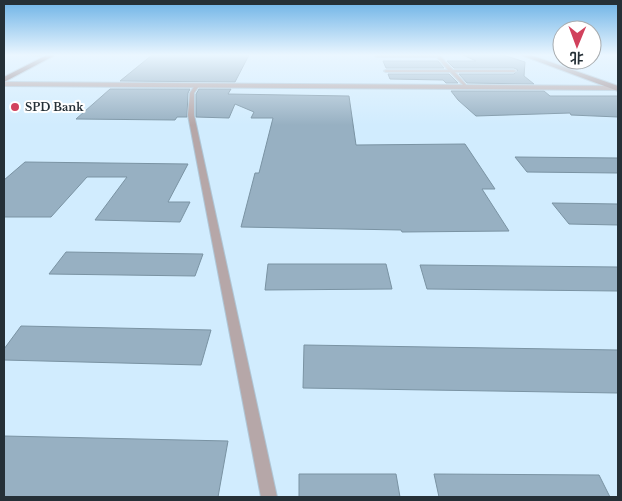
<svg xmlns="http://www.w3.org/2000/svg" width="622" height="501" font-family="'Libre Baskerville','Noto Sans SC',serif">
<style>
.building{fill:#97b0c2;stroke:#7a93a3}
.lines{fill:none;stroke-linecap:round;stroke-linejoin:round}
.lane-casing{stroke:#afc6d6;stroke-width:2}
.street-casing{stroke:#afc6d6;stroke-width:2}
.secondary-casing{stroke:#afc6d6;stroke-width:2}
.primary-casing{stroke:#afc6d6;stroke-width:2}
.lane{fill:#b6a7a8;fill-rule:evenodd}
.street{fill:#b6a7a8;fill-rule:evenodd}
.secondary{fill:#9d8889;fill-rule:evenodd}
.primary{fill:#8b7273;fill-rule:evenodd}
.poi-dot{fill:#d1415c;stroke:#fff;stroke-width:2}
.labels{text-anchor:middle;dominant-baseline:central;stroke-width:4;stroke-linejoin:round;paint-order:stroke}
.far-poi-label{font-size:11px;font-weight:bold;fill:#253037;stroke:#fff;text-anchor:start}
</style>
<rect width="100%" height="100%" fill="#d1ecfe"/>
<g class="building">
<polygon points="152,55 249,55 235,82 120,81"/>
<polygon points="463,55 503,55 525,62 524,76 534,84 467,83 459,74 514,74 518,70 514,68 454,68 447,61 476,61"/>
<polygon points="383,61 438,61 444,68 386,68"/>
<polygon points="388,74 449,74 458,83 446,83 443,80 390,79"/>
<polygon points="110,89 190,89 188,93 187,117 177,117 175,120 76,119"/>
<polygon points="199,89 231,89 228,94 349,96 356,145 465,144 495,189 482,189 509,231 402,232 401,230 241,227 255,173 259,173 273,118 251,118 254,112 235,104 229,118 196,117 196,94"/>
<polygon points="451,91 544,91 550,96 618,96 618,117 571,115 570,113 476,116 458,100"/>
<polygon points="515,157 618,158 618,173 527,172"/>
<polygon points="25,162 188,164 168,202 190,202 180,222 95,220 127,177 87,177 51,217 4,217 4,180"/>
<polygon points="552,203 618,204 618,225 569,224"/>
<polygon points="66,252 203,254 195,276 49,274"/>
<polygon points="268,264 386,264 392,289 265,290"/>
<polygon points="420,265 618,267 618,291 427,289"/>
<polygon points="21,326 211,330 201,365 4,360 4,349"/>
<polygon points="304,345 618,350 618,393 303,388"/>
<polygon points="4,436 228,441 218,497 4,497"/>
<polygon points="299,474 396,474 400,497 299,497"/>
<polygon points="434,474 599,475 610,497 439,497"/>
</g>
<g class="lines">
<g class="lane-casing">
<g id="lane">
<polygon points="27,55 43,55 41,56"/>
<polygon points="376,55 439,55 453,70 514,70 516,71 514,72 455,72 468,87 466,88 450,72 386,72 384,71 386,70 448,70 437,57 377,57 375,56"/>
<polygon points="195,85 199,86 194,93 194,115 277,497 261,497 188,115 190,93"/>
</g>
</g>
<g class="street-casing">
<polygon id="street" points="4,82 618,86 618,90 4,86"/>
</g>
<g class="secondary-casing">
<polygon id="secondary" points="521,55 530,55 618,86 618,91"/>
</g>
<g class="primary-casing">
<polygon id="primary" points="47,55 55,55 4,82 4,77"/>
</g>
<use href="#lane" class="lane"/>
<use href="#street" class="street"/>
<use href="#secondary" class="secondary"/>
<use href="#primary" class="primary"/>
</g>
<linearGradient id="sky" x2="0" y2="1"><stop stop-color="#6cb2e6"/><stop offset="0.44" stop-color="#eaf6ff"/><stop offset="1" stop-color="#eaf6ff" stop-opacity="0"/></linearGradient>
<rect width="622" height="125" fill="url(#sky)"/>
<circle class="poi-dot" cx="15" cy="107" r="5"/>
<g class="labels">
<g class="far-poi-label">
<text x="25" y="107">SPD Bank</text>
</g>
</g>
<rect width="622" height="501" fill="none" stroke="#253037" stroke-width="10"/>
<g transform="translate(577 45) rotate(181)"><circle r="24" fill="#ffffff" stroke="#a8acaf"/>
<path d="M0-4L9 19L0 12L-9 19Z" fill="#d1415c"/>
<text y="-8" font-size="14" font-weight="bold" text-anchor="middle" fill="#253037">北</text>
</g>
</svg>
